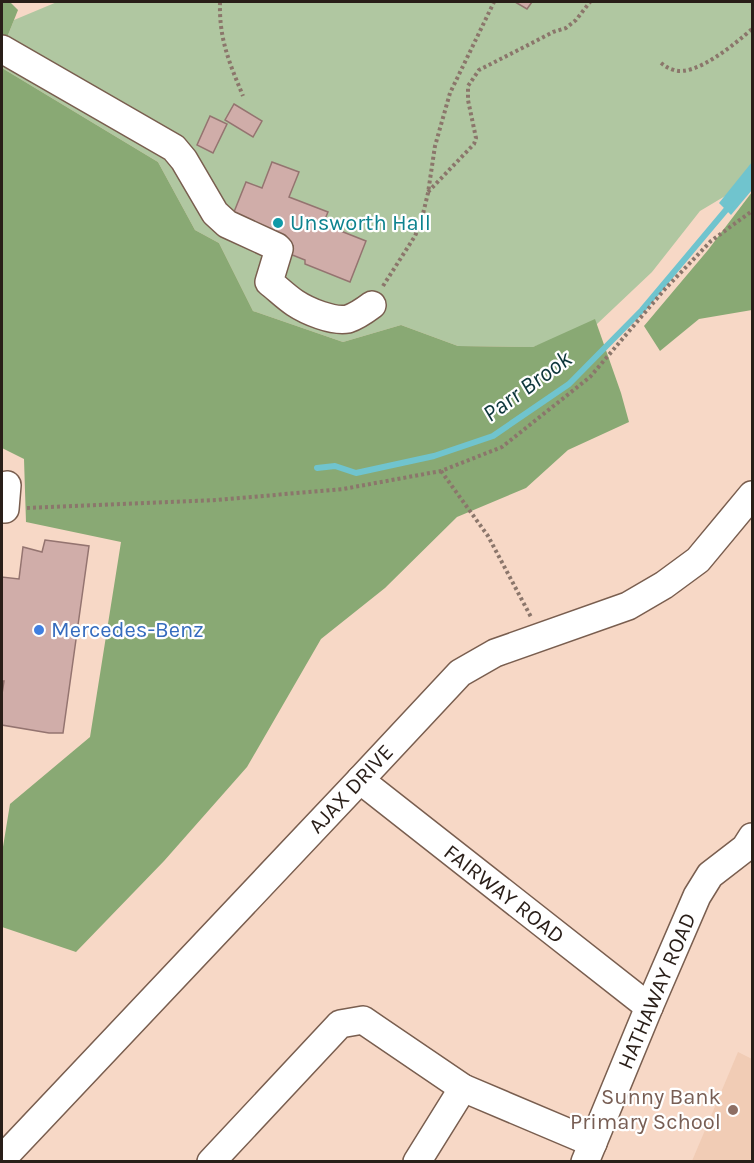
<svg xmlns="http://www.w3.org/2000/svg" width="754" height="1163" font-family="Karla,sans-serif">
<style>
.built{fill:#f1ccb5}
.green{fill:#b0c7a1}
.forest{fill:#89a974}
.water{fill:#70c4ce}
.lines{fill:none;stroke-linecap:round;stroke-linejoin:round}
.stream{stroke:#70c4ce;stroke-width:6}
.building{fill:#d0ada9;stroke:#947470;stroke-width:1.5}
.minor-casing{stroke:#795e4f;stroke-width:30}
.path{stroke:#8b766b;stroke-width:4;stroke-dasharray:3 3;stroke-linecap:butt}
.minor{stroke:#fff;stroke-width:27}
.culture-dot{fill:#0f9aa8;stroke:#fff;stroke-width:2}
.shop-dot{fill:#3f7fe0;stroke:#fff;stroke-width:2}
.education-dot{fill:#8d6e63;stroke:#fff;stroke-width:2}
.labels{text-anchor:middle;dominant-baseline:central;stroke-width:4.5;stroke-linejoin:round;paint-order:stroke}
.culture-label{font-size:22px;fill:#0d838f;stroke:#fff;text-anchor:start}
.shop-label{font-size:22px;fill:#366cbe;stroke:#fff;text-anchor:start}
.street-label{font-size:22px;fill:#291e18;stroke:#fff}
.education-label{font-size:22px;fill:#785e54;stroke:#fff;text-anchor:end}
.water-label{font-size:24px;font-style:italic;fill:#0d363b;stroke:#fff}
</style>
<rect width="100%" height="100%" fill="#f7d8c6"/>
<polygon class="built" points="738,1052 752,1059 752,1161 692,1161"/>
<polygon class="green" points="57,2 752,2 752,180 700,211 652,272 597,324 533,347 458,346 401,325 343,342 253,311 219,243 195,230 158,162 2,68 2,50 14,20"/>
<g class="forest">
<polygon points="2,2 10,2 18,10 2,50"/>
<polygon points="2,68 158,162 195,230 219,243 253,311 343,342 401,325 458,346 533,347 595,319 621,393 629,422 568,450 526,488 457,517 385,588 321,639 247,767 164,861 76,952 2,927 2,853 10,804 90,737 121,542 26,522 24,459 2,448"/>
<polygon points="752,192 752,310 699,319 660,351 644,326 708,250"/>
</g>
<polygon class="water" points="752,162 752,190 731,215 719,203"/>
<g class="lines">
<polyline class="stream" points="317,468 335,466 356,473 434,456 493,436 569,384 642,310 731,204"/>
</g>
<g class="building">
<polygon points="515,2 532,2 527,9"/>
<polygon points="234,104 262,121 253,137 225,120"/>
<polygon points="210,116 227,124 213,153 197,145"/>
<polygon points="272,162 299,172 289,197 328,212 323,224 366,241 350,282 305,264 305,260 290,254 293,246 230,222 246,182 262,188"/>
<polygon points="45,540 89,546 63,733 49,733 2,725 2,694 4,681 2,681 2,577 19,579 23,547 42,552"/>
</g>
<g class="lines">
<g class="minor-casing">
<g id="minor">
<path d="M2 49 174 148 184 160 215 213 227 224 277 247 279 249 269 282C278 289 286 297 295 303 307 311 333 322 348 319 357 316 364 311 372 305"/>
<polyline points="2,509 5,509 7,485"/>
<polyline points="360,780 649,1007"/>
<polyline points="2,1159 360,780 460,673 495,653 628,606 664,585 698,560 752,495"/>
<polyline points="211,1162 340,1024 363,1020 463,1088 593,1143"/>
<polyline points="417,1162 463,1088"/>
<polyline points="585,1162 649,1007 697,896 710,875 745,848 752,837"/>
</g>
</g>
<g class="path">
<path d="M220 2C219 39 229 62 243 96"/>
<path d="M661 63C665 66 669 69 674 70 696 77 736 43 752 29"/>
<polyline points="428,192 474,144 476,138 468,100 468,86 479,70 532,43 553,32 566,28 576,20 590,2"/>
<polyline points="383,286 415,236 421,222 428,193 435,146 450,93 494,2"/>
<polyline points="441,471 488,536 531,617"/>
<polyline points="27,508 217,500 343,489 441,471 502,447 590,377 665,289 711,241 752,211"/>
</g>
<use href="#minor" class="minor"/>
</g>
<circle class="culture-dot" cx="278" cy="223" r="6"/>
<circle class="shop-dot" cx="39" cy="630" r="6"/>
<circle class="education-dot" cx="733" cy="1110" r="6"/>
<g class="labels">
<g class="culture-label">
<text x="290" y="223">Unsworth Hall</text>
</g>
<g class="shop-label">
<text x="51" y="630">Mercedes-Benz</text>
</g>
<g class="street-label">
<text transform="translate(351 789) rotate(-47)">AJAX DRIVE</text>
<text transform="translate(504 894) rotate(38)">FAIRWAY ROAD</text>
<text transform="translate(657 991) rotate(-67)">HATHAWAY ROAD</text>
</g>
<g class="education-label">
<text x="721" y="1097">Sunny Bank<tspan x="721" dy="25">Primary School</tspan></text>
</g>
<g class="water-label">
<text transform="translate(527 386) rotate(-36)">Parr Brook</text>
</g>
</g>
<rect width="754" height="1163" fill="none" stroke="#291e18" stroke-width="6"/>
</svg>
